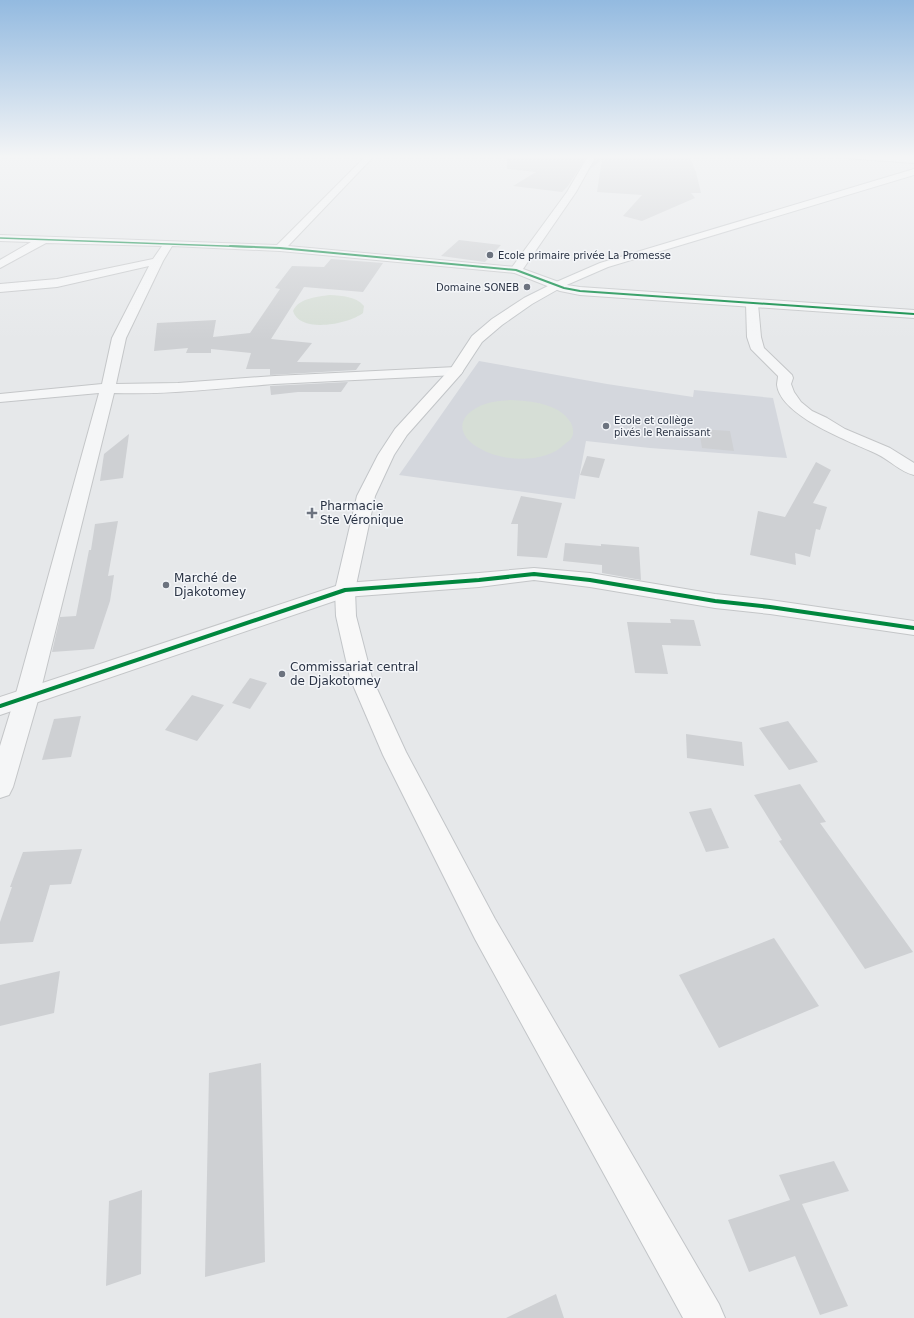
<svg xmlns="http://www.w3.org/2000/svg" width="914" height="1318" font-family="'DejaVu Sans',sans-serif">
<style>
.built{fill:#d4d7dd}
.green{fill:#d6ded6}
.building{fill:#ced0d3}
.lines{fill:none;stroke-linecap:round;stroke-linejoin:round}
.minor-casing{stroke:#c4c6c8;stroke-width:2}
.tertiary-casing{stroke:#c4c6c8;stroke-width:2}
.primary-casing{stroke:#c2c5c8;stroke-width:2}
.minor{fill:#f5f6f7;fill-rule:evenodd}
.tertiary{fill:#f5f6f7;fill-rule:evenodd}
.primary{fill:#f8f8f8;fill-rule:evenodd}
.cycleway-far2-casing{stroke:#f4f6f9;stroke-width:2.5}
.cycleway-far1-casing{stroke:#f4f6f9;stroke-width:3.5}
.cycleway-casing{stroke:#f4f6f9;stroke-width:6}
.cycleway-far2{stroke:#00873e;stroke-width:1.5}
.cycleway-far1{stroke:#00873e;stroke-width:2}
.cycleway{stroke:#00873e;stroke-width:4}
.poi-dot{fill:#6c737f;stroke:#f4f6f9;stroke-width:1.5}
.labels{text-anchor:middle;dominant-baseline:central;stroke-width:3;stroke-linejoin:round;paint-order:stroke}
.far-poi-label{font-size:10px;fill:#2b3445;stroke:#f4f6f9;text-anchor:start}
.poi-label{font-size:12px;fill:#2b3445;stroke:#f4f6f9;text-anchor:start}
</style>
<rect width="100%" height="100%" fill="#e6e8ea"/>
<polygon class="built" points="479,361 607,384 693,397 694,390 773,398 787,458 650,448 586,441 575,499 399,475"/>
<g class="green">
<path d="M330 295C342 296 356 296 364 306L363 313C349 324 300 334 293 311 299 298 316 297 330 295Z"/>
<path d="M510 400C531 401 559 403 571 423 573 427 574 433 572 437 571 440 567 442 565 444 545 464 502 462 479 448 459 437 455 419 478 407 487 402 499 401 510 400Z"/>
</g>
<g class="building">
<polygon points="507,156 587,156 568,186 562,192 513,186 536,172 507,169"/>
<polygon points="597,156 689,156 696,172 701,193 691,193 695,198 642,221 623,216 642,195 597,192 602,160 590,169"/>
<polygon points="459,240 501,245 485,262 441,256"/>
<polygon points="331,259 383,263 363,292 304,287 271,339 312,343 297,362 361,363 356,370 270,375 270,369 246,369 251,353 211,349 211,353 186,353 188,348 154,351 157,323 216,320 213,337 250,333 280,289 275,288 292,266 324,267"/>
<polygon points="348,382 341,392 298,392 271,395 270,386"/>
<polygon points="699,429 730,431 734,451 702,448"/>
<polygon points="129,434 123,478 100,481 104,454"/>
<polygon points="587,456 605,459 599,478 580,475"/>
<polygon points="816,462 831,470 813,503 827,507 820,530 816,529 810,557 795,553 796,565 750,555 758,511 785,517"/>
<polygon points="521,496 562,503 547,558 517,556 518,524 511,524"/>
<polygon points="118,521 108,576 114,575 110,601 94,649 52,652 60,617 76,616 89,550 91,550 95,524"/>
<polygon points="565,543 601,546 601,544 639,547 641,580 602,573 602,565 563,561"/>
<polygon points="670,619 694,620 701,646 662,645 668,674 635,673 627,622 671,623"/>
<polygon points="250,678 267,683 250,709 232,703"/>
<polygon points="192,695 224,705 197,741 165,730"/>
<polygon points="81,716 71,757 42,760 54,719"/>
<polygon points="788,721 818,762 789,770 759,728"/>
<polygon points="686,734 742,742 744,766 687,758"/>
<polygon points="800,784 826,822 820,823 913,952 865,969 779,841 782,840 754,795"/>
<polygon points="711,808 729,848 706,852 689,812"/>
<polygon points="82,849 71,884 50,885 33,942 0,944 0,922 12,887 10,887 23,852"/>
<polygon points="774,938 819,1006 719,1048 679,975"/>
<polygon points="60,971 54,1013 0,1026 0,985"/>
<polygon points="261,1063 265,1262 205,1277 209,1073"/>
<polygon points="834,1161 849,1191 802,1204 848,1306 820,1315 795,1256 749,1272 728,1220 790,1200 779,1175"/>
<polygon points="142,1190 141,1274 106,1286 109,1201"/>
<polygon points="556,1294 564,1318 506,1318"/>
</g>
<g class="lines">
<g class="minor-casing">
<g id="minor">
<path d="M366 156H374L288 246 516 267 520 268 522 270 520 272 516 273 280 251 172 246 163 261 126 338 116 384 178 383 275 376 456 367 461 368 463 371 461 374 456 375C395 378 335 381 274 384 221 388 168 395 114 393L39 697 13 787 9 795 0 798V746L15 697 99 393 0 402V394L102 384 112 338 149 266 57 287 0 292V284L57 279 153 259 162 246 46 243 0 268V260L31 242 0 241V235L277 245Z"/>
<polygon points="841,156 880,156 914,157 914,163 845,158"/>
<path d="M752 300 756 301 758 304 761 337 764 348 792 375 793 378 791 384 794 392 801 402 812 411 827 418 845 429 890 448 914 463V475C900 472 890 460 877 454 852 442 781 417 777 385 777 382 778 379 778 376L751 349 747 337 746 304 748 301Z"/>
<polygon points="534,568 590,573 715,594 770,600 914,621 914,635 770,614 715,608 590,587 534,580 479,587 345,597 338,595 335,590 338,585 345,583 479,573"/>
</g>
</g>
<g class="tertiary-casing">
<g id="tertiary">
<polygon points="588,156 596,156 576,192 523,269 567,285 580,287 914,310 914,318 580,295 560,291 512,272 510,270 567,192"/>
<polygon points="345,583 352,585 355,590 352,595 0,715 0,697"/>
</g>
</g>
<g class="primary-casing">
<polygon id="primary" points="914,169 914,175 608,267 562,287 532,304 502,325 482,342 461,374 407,435 394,455 375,496 355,590 356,616 372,678 406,752 495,919 719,1304 725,1318 683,1318 475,939 383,755 350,678 336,616 335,590 357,496 378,455 395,429 451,368 472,336 492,319 524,298 554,283 600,263"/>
</g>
<use href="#minor" class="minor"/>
<use href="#tertiary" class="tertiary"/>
<use href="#primary" class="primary"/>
<g class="cycleway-far2-casing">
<polyline id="cycleway-far2" points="0,238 252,247"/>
</g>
<g class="cycleway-far1-casing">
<polyline id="cycleway-far1" points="230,246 280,248 516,270 564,288 580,291 914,314"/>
</g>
<g class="cycleway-casing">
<polyline id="cycleway" points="0,706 345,590 479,580 534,574 590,580 715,601 770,607 914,628"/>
</g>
<use href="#cycleway-far2" class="cycleway-far2"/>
<use href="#cycleway-far1" class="cycleway-far1"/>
<use href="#cycleway" class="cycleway"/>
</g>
<linearGradient id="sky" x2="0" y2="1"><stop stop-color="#93bae0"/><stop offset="0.46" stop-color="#f4f5f6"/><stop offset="1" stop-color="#f4f5f6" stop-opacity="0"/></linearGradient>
<rect width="914" height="340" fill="url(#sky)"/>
<g class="poi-dot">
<circle cx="490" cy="255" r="4"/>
<circle cx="527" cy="287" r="4"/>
<circle cx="606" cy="426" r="4"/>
<path d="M310 507h4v4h4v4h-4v4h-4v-4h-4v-4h4z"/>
<circle cx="166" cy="585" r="4"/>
<circle cx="282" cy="674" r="4"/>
</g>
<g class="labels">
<g class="far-poi-label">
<text x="498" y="255">Ecole primaire privée La Promesse</text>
<text x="519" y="287" text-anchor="end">Domaine SONEB</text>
<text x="614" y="420">Ecole et collège<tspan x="614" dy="12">pivés le Renaissant</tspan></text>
</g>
<g class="poi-label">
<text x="320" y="506">Pharmacie<tspan x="320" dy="14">Ste Véronique</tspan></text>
<text x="174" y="578">Marché de<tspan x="174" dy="14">Djakotomey</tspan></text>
<text x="290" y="667">Commissariat central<tspan x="290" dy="14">de Djakotomey</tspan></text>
</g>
</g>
</svg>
